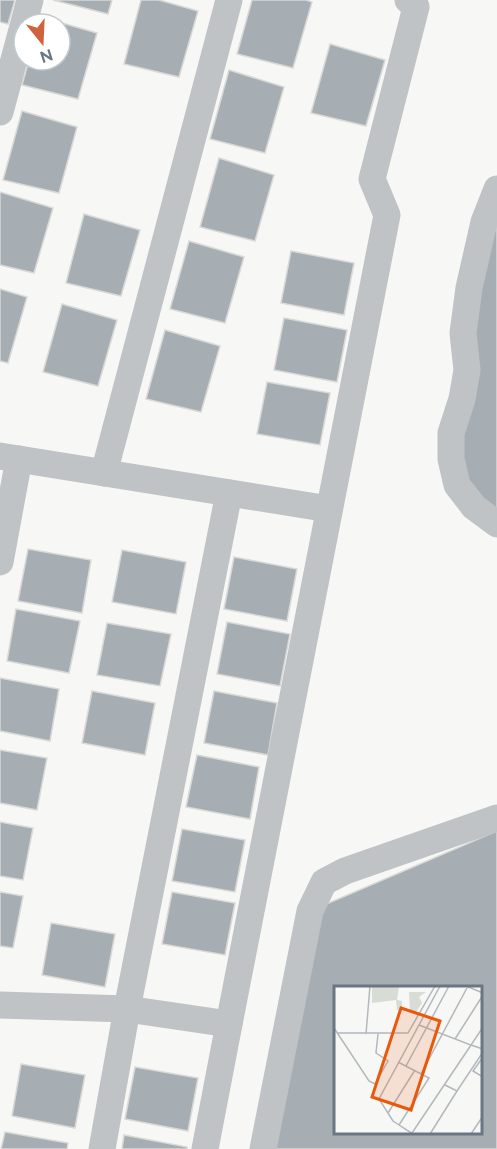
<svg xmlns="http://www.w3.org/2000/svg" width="497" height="1149" font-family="Raleway,sans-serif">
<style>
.building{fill:#a7aeb3;stroke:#d9d9d7;stroke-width:1.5;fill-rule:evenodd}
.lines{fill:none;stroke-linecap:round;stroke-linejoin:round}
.minor{stroke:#bfc3c6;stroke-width:27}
.inset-road{fill:none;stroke:#b2b8bd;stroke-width:1.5}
.view{fill:#e8590c;fill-opacity:0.15;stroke:#e8590c;stroke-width:3}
.inset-edge{fill:none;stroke:#6a7782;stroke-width:3}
</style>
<rect width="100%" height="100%" fill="#f7f7f5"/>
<g class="building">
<polygon points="0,0 15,0 8,24 0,22"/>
<polygon points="53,0 112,0 108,14"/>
<polygon points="141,0 159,0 198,11 179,77 124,64"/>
<polygon points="252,0 306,0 312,2 293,68 237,54"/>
<polygon points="41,17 97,33 78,99 22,85 29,60 60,60 60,24 39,24"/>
<polygon points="330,44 385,60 366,126 311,113"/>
<polygon points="229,70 284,87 265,153 210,139"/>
<polygon points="22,111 77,127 59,193 3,180"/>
<polygon points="219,158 274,175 255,241 200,227"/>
<polygon points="497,189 497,522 457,485 469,288"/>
<polygon points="0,192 53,208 34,273 0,265"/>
<polygon points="84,214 140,230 121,296 66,283"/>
<polygon points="189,241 244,257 225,323 170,309"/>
<polygon points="291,251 354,263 344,315 281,303"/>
<polygon points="0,289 27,297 8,363 0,361"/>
<polygon points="62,304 117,320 98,386 43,372"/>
<polygon points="284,318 347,330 337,382 274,370"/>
<polygon points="165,330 220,346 201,412 146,399"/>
<polygon points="267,382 330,393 320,445 257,434"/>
<polygon points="28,549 91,560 82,613 18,601"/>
<polygon points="122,550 186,562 176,614 112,602"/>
<polygon points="234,557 297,569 287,621 224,609"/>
<polygon points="16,609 80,621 69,673 7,661"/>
<polygon points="227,622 290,634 280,686 217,674"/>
<polygon points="107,623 171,634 160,686 97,675"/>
<polygon points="0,678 59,689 50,741 0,731"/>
<polygon points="92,691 155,703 145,755 82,743"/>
<polygon points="214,691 277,703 268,755 204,743"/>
<polygon points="0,750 47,758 37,810 0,803"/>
<polygon points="197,755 259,767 250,819 186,807"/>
<polygon points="0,822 33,828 23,880 0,876"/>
<polygon points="182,829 245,840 235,892 172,881"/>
<path d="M497 831V1149H263L310 911ZM335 987H480V1132H335Z"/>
<polygon points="0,892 23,896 13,948 0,946"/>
<polygon points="172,892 235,903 225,955 162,944"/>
<polygon points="51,923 115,934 105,987 42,975"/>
<polygon points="21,1064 85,1075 75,1128 12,1116"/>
<polygon points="135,1067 198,1078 188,1131 125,1119"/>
<polygon points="5,1132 68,1143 67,1149 1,1149"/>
<polygon points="124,1135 187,1147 187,1149 122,1149"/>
</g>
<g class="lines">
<g class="minor">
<polyline points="0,112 30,0"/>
<polyline points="497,189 484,222 469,288 463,333 467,370 462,399 451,433 451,459 457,485 474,507 497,524"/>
<polyline points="0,456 329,509"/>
<polyline points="104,473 229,0"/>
<polyline points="0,562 19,459"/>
<polyline points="0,1005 127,1009 229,1024 387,215 372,179 416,7 408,0"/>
<polyline points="102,1149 127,1009 229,493"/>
<polyline points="205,1149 229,1024"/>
<polyline points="263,1149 310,911 324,882 345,871 497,818"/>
</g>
</g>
<g transform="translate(334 986)">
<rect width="148" height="148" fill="#f7f7f5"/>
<path d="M38 0H65L63 14 68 15V24H63L62 14 38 17ZM75 6H92L85 11 88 17 82 26 76 25Z" fill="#d7dcd4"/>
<path class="inset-road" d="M132 0 149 7M85 39 106 0M149 41 137 59 149 63M0 42 35 95 41 98 54 75 42 67 44 48M3 47H74L101 0M32 48 36 0M121 53 149 9M149 71 139 85 149 91M64 76 95 92 65 139M72 80 115 0M87 88 134 0M111 99 123 105 149 66M54 127 81 84M78 147 137 59 85 39 45 113 59 135 65 139 79 148M96 148 123 105M137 148 149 130"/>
<path class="view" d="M67 22 106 35 77 124 38 111Z"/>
<rect width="148" height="148" class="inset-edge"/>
</g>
<g transform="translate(42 42) rotate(162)"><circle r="28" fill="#ffffff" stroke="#c3c9cd" stroke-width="1.5"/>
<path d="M0-4.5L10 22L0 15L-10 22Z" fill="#d0623c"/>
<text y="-9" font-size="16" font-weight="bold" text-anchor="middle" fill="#6a7782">N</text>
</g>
</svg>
